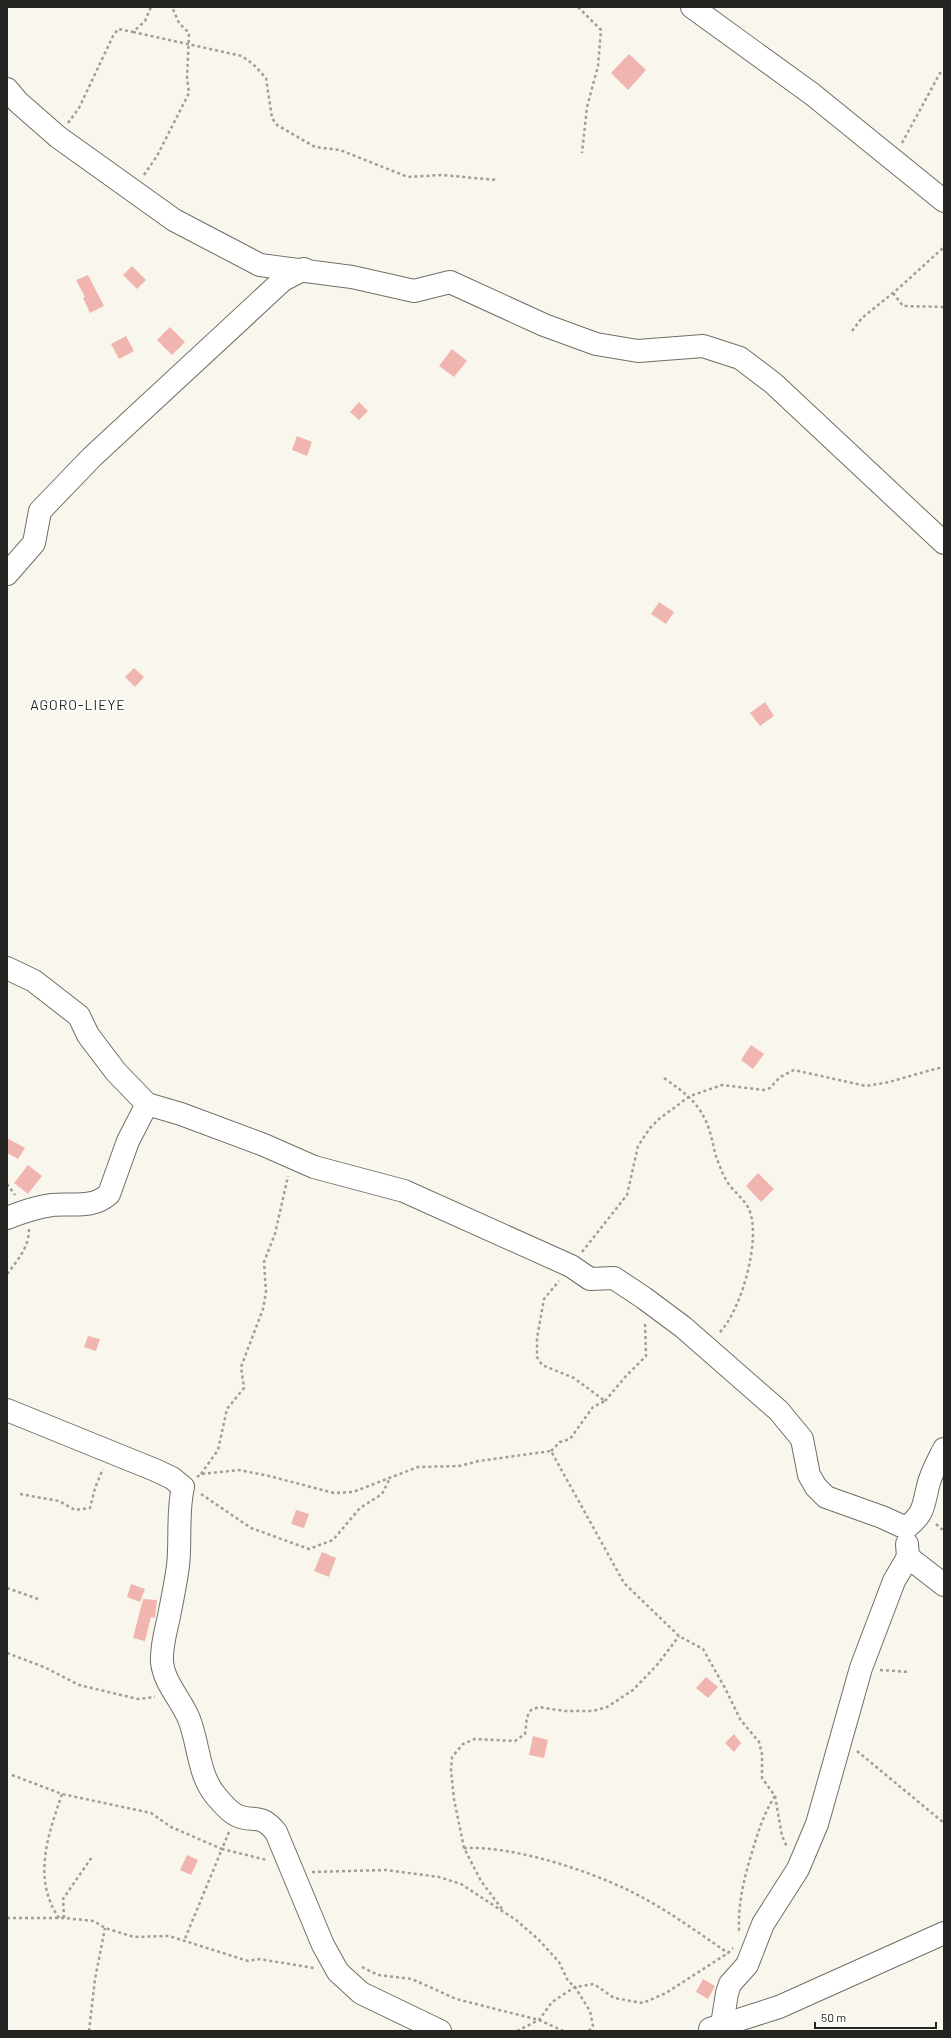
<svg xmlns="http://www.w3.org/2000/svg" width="951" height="2038" font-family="Barlow,sans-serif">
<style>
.building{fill:#f0b5ae}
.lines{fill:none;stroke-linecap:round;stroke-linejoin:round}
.minor-casing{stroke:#706f66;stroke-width:24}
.path{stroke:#a09f97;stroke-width:2.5;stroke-dasharray:3 3;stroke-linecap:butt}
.minor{stroke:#fff;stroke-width:22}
.labels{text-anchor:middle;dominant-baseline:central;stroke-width:3;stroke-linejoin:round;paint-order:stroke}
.quarter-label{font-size:14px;letter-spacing:1px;fill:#23231f;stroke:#fff}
</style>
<rect width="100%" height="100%" fill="#f9f7ed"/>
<g class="building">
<polygon points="629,54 646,70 628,90 611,73"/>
<polygon points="132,266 146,280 137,289 123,275"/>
<polygon points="88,275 104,306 90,313 83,298 85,297 76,280"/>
<polygon points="170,327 185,342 172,355 157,340"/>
<polygon points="126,336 134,351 119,359 111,344"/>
<polygon points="452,349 467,361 454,377 439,366"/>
<polygon points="359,402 368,411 359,420 350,412"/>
<polygon points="297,436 312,442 307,456 292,450"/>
<polygon points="659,602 674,612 666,624 651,614"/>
<polygon points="134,668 144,677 135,687 125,677"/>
<polygon points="765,702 774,716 760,726 750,713"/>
<polygon points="751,1045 764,1054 753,1069 741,1060"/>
<polygon points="7,1138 25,1148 18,1159 7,1153"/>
<polygon points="28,1165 42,1176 28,1194 14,1183"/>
<polygon points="758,1173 774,1189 761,1202 746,1186"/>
<polygon points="88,1336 100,1339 96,1351 84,1347"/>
<polygon points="296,1510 309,1514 304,1528 291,1524"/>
<polygon points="322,1552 336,1558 329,1577 314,1571"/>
<polygon points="131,1584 145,1589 140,1602 127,1597"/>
<polygon points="143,1599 157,1600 155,1618 151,1617 145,1641 133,1638"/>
<polygon points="706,1677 718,1687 708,1698 696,1688"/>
<polygon points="734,1734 741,1743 734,1752 725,1743"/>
<polygon points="533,1736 548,1740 544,1758 529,1755"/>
<polygon points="187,1855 198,1860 191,1875 180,1870"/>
<polygon points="703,1979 715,1986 708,1999 696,1992"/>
</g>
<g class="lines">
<g class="minor-casing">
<g id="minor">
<polyline points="692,7 812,94 944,201"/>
<polyline points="7,89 18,102 58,137 174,220 260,265 352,277 414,291 450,282 544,325 596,344 638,351 703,346 740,358 773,383 944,543"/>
<polyline points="7,574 34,543 40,511 92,457 283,280 304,269"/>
<polyline points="7,968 34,981 79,1016 88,1035 116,1072 147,1104 181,1114 264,1145 314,1167 404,1191 571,1266 590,1279 614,1278 644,1298 683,1327 779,1411 802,1439 809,1475 816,1487 826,1497 882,1517 906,1528"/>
<path d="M7 1218C22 1212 36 1207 52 1205 72 1203 93 1209 109 1194L128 1141 147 1104"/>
<path d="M7 1410 155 1470 172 1478 183 1487C177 1512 181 1540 178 1566 176 1581 173 1596 170 1611 167 1628 161 1644 162 1662 164 1683 182 1701 189 1719 199 1744 198 1775 216 1796 222 1803 228 1811 236 1815 253 1824 259 1811 276 1832L323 1945 338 1972 361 1993 440 2031"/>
<path d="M906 1528C924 1514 923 1507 928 1486 931 1473 938 1461 944 1449"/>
<polyline points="907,1544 908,1557 944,1585"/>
<polyline points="710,2029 779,2007 944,1933"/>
<polyline points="721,2031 727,1993 730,1984 747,1965 763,1924 798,1869 817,1824 861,1668 894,1581 908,1557"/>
</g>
</g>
<g class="path">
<polyline points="578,7 601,30 598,66 587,107 582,153"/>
<polyline points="133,32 242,56 254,65 266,78 272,118 277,125 315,147 340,150 408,177 441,175 498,180"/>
<polyline points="68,123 79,108 113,36 118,29 133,32 145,21 151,7"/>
<polyline points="902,143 940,73 944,73"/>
<polyline points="144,175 157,156 189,93 187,77 189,33 179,23 172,7"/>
<polyline points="893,293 903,306 944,307"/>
<polyline points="852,331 862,318 899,288 944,247"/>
<path d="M664 1078C685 1093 700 1103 709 1129 713 1141 714 1153 719 1164 722 1172 725 1179 730 1186 736 1193 743 1199 748 1207 763 1236 741 1312 719 1333"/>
<polyline points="7,1184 15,1195"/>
<polyline points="582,1252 627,1195 638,1146 650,1128 659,1119 690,1096 722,1085 764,1090 770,1088 780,1077 794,1070 866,1086 889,1082 931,1070 944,1067"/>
<path d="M7 1274C18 1260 29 1247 29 1229"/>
<polyline points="605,1401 626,1376 646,1356 645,1322"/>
<polyline points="551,1451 560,1442 570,1439 593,1407 605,1401 574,1378 542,1365 537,1357 537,1338 544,1299 559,1281"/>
<polyline points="201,1474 218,1450 227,1409 244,1388 241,1367 263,1309 266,1292 264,1262 275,1234 288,1176"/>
<path d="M197 1477 201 1474 239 1470 269 1476 334 1493 353 1492 418 1467 459 1466 479 1461 551 1451 624 1583 679 1636 703 1649 726 1690 740 1719 759 1742 762 1754V1778L775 1796C762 1816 757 1836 750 1859 743 1883 738 1905 739 1931"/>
<polyline points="20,1494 59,1501 75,1510 90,1508 95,1488 103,1469"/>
<polyline points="201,1494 251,1528 309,1549 333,1540 360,1508 382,1494 390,1478"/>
<polyline points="936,1524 944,1531"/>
<polyline points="7,1588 38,1599"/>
<polyline points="7,1653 44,1667 79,1685 138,1699 155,1697"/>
<polyline points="880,1670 909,1672"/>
<polyline points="857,1751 944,1823"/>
<polyline points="12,1775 62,1794 151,1813 171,1827 222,1849 184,1941"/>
<polyline points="775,1796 782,1836 787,1847"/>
<polyline points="229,1832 222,1849 267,1860"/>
<path d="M464 1848C513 1846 584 1869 628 1890 663 1907 696 1931 728 1953"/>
<polyline points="312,1872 386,1870 439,1877 461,1884 516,1920 539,1940 559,1962 568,1981 575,1987 590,2011 593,2026 589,2031"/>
<polyline points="502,1909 481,1881 464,1848 454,1799 451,1771 452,1757 463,1744 475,1739 515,1741 525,1734 527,1717 531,1710 539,1707 564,1711 593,1711 607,1707 633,1690 657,1665 679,1636"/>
<polyline points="7,1918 64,1918 94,1921 105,1928 134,1937 169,1936 248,1961 259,1959 314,1968"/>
<path d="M59 1918C32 1879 48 1835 62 1794"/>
<polyline points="64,1918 63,1899 92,1857"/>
<polyline points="362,1967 378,1975 412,1979 456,1999 539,2020 563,2031"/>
<polyline points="89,2031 95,1979 105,1928"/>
<polyline points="517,2031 539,2020 552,2002 575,1987 594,1984 614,1998 643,2003 666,1993 728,1953 733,1948"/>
</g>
<use href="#minor" class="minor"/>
</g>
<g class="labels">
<g class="quarter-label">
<text x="78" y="704">AGORO-LIEYE</text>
</g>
</g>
<rect width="951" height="2038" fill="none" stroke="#23231f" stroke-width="16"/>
<path d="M815 2022v6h121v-6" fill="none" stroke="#23231f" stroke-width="2"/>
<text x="821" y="2022" font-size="12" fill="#23231f" stroke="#ffffff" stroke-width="3" paint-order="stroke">50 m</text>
</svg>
